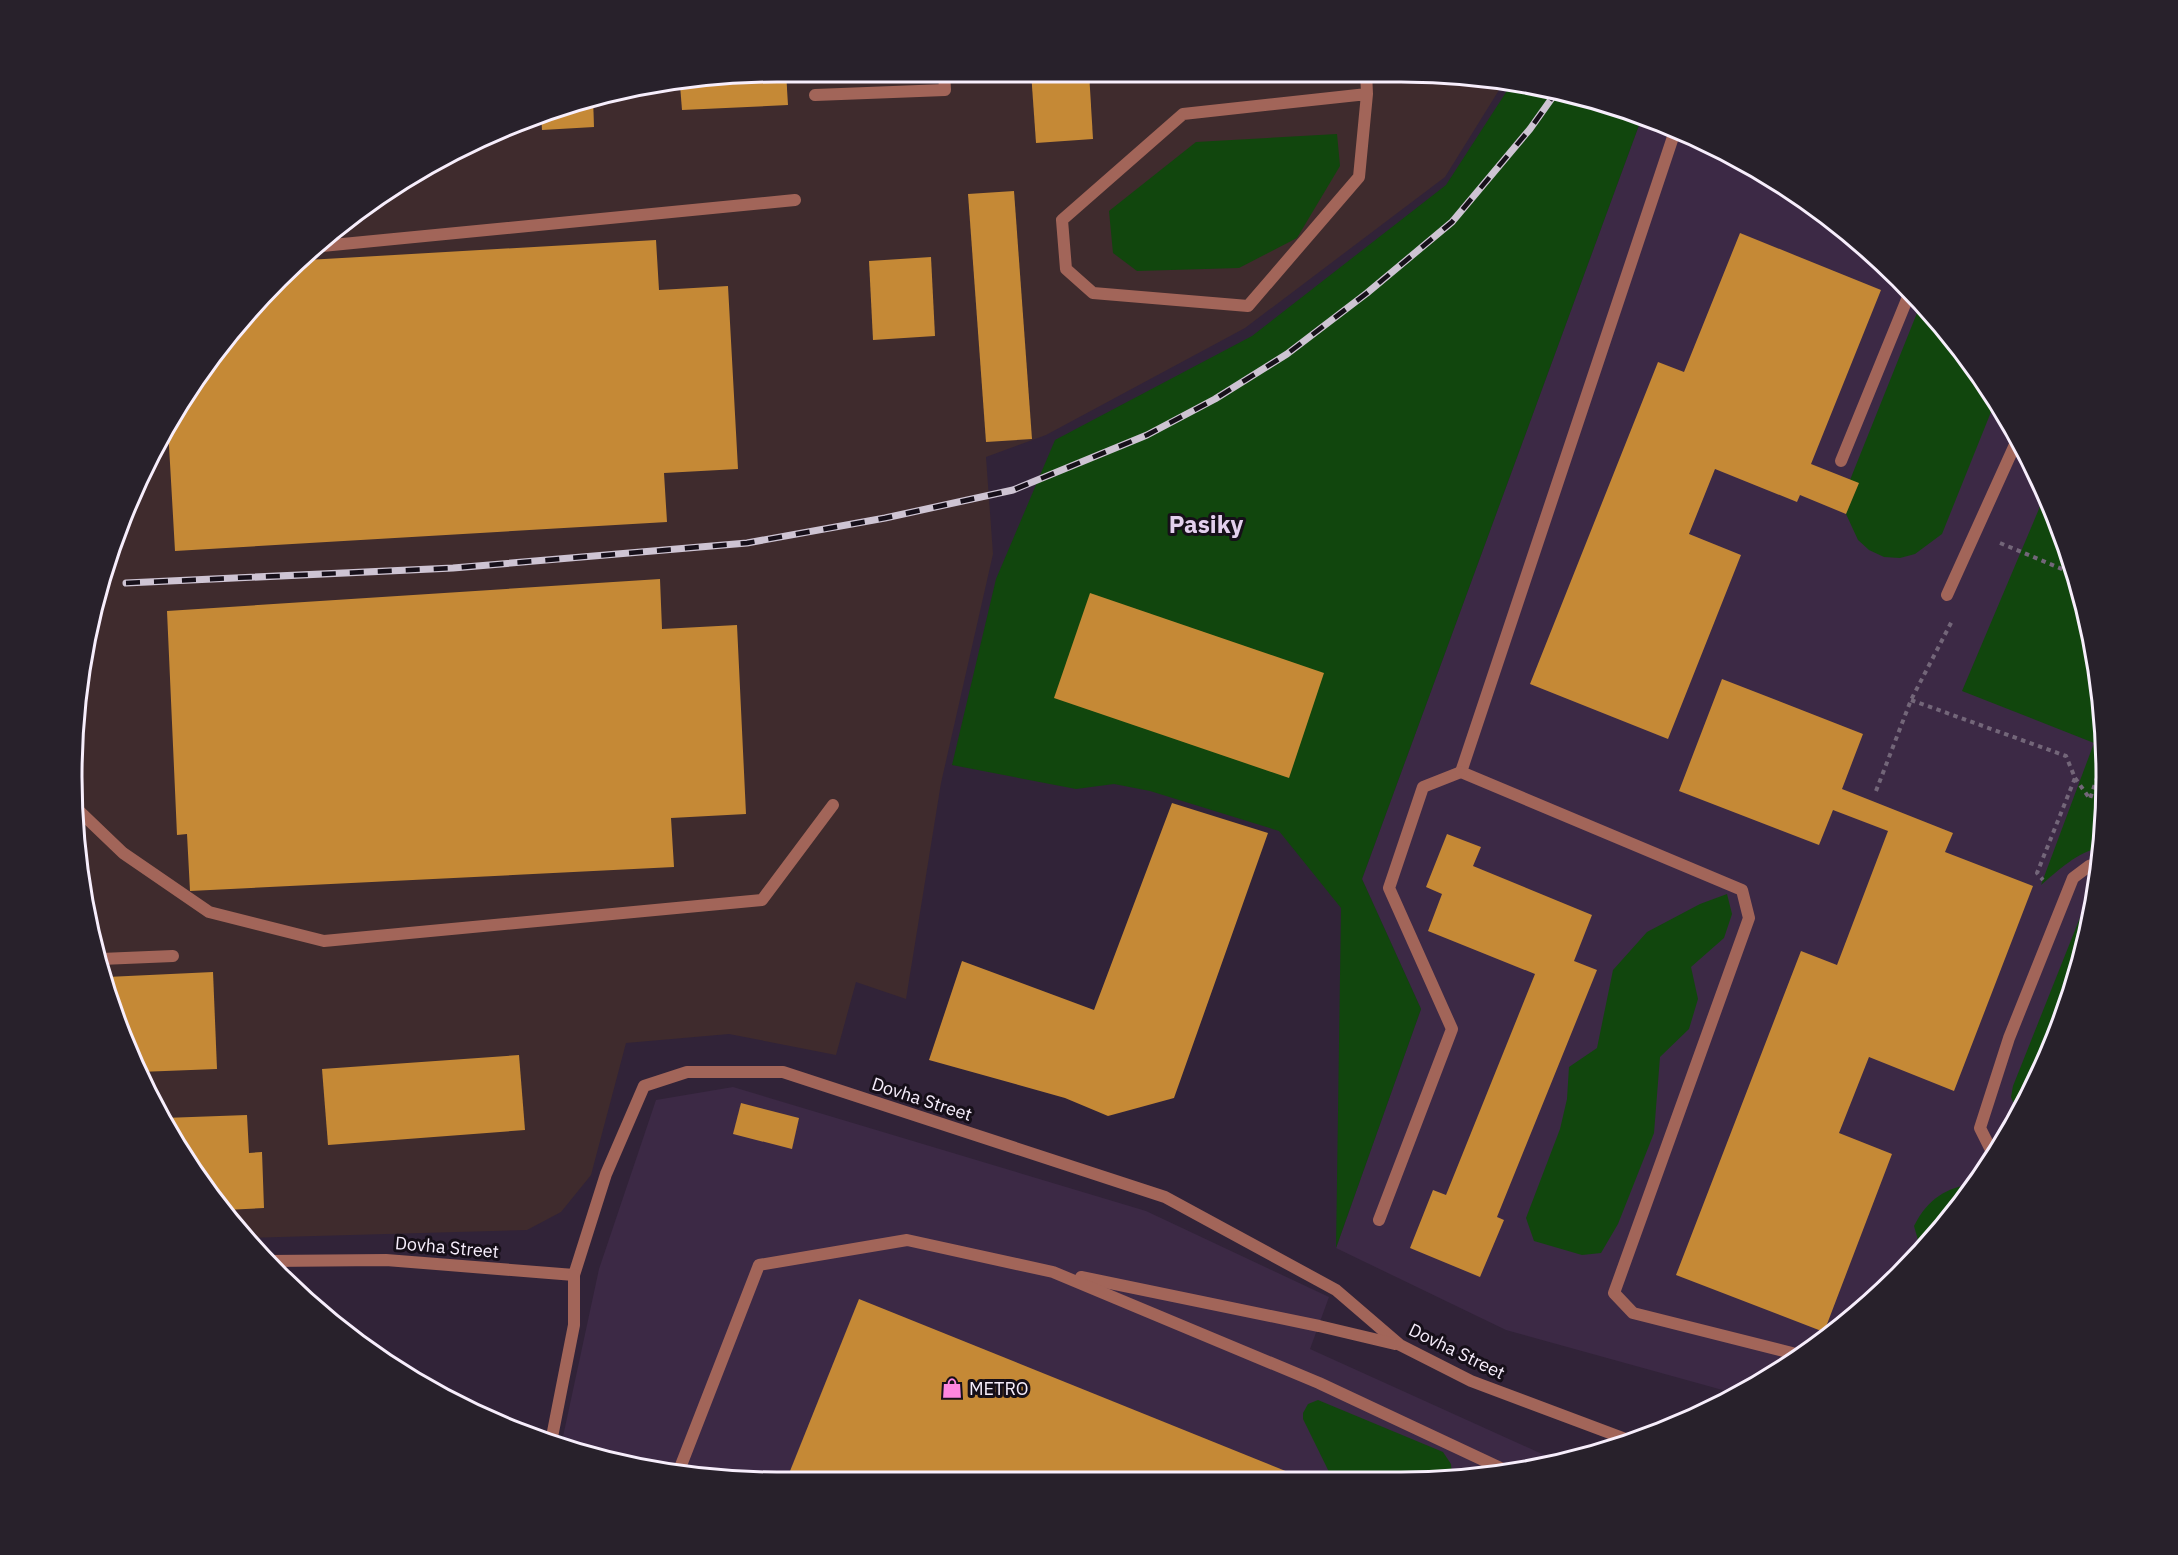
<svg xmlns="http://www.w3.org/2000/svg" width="2178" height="1555" font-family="'IBM Plex Sans',sans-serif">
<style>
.built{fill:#3c2945}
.industrial{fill:#3f2b2d}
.green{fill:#11460d}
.building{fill:#c58936}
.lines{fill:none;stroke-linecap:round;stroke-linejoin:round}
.path{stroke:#736679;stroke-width:4;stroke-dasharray:4.5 4.5;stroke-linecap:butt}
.service{stroke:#a26559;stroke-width:12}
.rail-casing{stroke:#cec4d3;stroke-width:7}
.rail{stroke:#160f19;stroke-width:4.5;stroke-dasharray:14;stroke-linecap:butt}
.labels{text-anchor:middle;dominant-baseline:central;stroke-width:6;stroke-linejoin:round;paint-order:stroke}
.street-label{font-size:18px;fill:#f7eefc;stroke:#160f19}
.poi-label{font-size:18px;fill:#f7eefc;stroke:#160f19;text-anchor:start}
.district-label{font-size:24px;font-weight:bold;fill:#e3d0ed;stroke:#160f19}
.rim{fill:none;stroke:#f7eefc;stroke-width:3}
</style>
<rect width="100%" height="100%" fill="#312338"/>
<g class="built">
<polygon points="1642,117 1670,126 1753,166 1830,218 1931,312 2011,424 2068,550 2100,685 2105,823 2082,960 2033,1089 1960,1207 1866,1308 1737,1394 1506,1330 1336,1248 1421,1009 1362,879"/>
<polygon points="733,1087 1146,1211 1329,1297 1310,1349 1562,1463 1493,1477 732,1482 595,1459 561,1446 599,1269 656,1100"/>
</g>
<polygon class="industrial" points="778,72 1401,72 1504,82 1445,177 1245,328 1046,435 986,457 993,554 941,783 906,999 856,982 836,1055 729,1034 626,1043 591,1175 561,1212 527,1230 244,1238 145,1090 85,915 72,778 78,686 126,507 191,386 247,313 386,191 507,126 595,96"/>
<g class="green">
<polygon points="1512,83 1538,86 1642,117 1362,879 1421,1009 1336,1248 1341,908 1279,831 1150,791 1114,784 1076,789 952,765 996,579 1055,440 1252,336 1446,185"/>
<polygon points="1337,134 1340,166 1297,238 1239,268 1137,271 1113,253 1109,211 1196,142"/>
<polygon points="1921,303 1931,312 1995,402 1942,534 1915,554 1900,558 1884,557 1869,550 1858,540 1846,514 1858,484 1850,480"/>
<path d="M2044 497 2068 550 2100 685 2105 823 2100 848C2077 852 2059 870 2041 885L2094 743 1962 691Z"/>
<polygon points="1727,894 1732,914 1724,938 1691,967 1698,999 1689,1029 1660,1057 1654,1133 1618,1224 1601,1253 1582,1255 1534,1241 1526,1218 1560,1129 1567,1099 1569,1067 1597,1048 1613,970 1647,932 1700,904"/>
<polygon points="2092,897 2082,960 2033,1089 2018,1114 2011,1097 2013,1086 2085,905"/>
<path d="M1975 1183 1960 1207 1923 1246 1918 1240 1914 1226C1928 1198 1946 1188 1975 1183Z"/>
<polygon points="1318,1400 1443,1452 1451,1464 1452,1477 1332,1478 1303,1419 1303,1413 1308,1404"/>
</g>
<g class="building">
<polygon points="778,72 786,72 788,105 682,110 680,85"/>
<polygon points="846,72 893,72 893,74 846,76"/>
<polygon points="1031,72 1089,72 1093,139 1036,143"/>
<polygon points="593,97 594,127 542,130 541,114"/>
<polygon points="1014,191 1032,439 986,442 968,194"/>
<polygon points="1740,233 1881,290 1811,464 1859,483 1846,514 1800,495 1797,502 1715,469 1689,534 1741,555 1668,739 1530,684 1658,362 1684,372"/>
<polygon points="656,240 659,290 728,286 738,469 664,473 667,522 175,551 168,428 191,386 247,313 307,260"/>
<polygon points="931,257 935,336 873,340 869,261"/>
<polygon points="660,579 662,629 737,625 746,814 671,818 674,867 190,891 187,834 177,835 167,611"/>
<polygon points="1090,593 1324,673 1289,778 1054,698"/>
<polygon points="1722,679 1863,734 1842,789 1953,833 1945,852 2033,886 1954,1091 1869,1057 1839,1133 1892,1154 1824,1332 1676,1275 1801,951 1837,965 1888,831 1833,810 1819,845 1679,791"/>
<polygon points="1172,803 1268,833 1174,1098 1108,1116 1065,1098 929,1060 962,961 1094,1010"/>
<polygon points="1447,834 1481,847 1473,866 1592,915 1574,961 1597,970 1497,1217 1504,1220 1480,1277 1410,1248 1433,1190 1446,1195 1535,974 1428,931 1442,894 1426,887"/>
<polygon points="213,972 217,1069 139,1072 107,977"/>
<polygon points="519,1055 525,1130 328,1145 322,1069"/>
<polygon points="741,1103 799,1118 792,1149 733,1134"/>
<polygon points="247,1115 249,1153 262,1152 264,1208 225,1210 164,1118"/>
<polygon points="859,1299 1303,1478 786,1481"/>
</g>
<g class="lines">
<g class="path">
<polyline points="2000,543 2074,574"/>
<polyline points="1911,700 2066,756 2075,778 2037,873 2043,880"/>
<polyline points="2075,778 2090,799 2102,762"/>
<polyline points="1876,791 1911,700 1952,621"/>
</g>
<g class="service">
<polyline points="1366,72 1367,94 1359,177 1248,306 1093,293 1066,269 1062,220 1183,114 1367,94"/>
<polyline points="815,95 945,90 944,72"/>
<polyline points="1676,128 1461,772 1742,890 1749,918 1614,1293 1633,1313 1796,1354"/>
<polyline points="322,246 795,200"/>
<polyline points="1841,461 1910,292"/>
<polyline points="1947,595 2018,438"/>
<polyline points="75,807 123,853 209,912 324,941 762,900 833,805"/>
<polyline points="101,959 173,956"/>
<polyline points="1993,1154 1980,1128 2009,1038 2073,878 2089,866 2098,863"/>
<polyline points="1379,1220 1452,1029 1389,888 1423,787 1461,772"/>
<polyline points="267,1261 386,1260 574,1275 606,1174 644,1086 687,1072 783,1072 1165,1197 1336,1290 1400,1345 1471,1381 1631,1441"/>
<polyline points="1081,1277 1319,1326 1395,1344"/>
<polyline points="551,1442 574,1325 574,1275"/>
<polyline points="678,1473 759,1265 907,1240 1053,1272 1319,1383 1511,1473"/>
</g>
<g class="rail-casing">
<polyline id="rail" points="126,583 453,568 747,543 885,518 1013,490 1147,435 1215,399 1287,354 1367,293 1452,222 1530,129 1557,91"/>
</g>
<use href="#rail" class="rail"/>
</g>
<defs>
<g id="shop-bare" transform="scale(1.62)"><path d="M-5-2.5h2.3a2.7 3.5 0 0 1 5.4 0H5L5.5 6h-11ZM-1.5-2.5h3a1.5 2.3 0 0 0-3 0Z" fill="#fe86e0" stroke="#160f19" stroke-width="2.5" paint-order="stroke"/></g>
</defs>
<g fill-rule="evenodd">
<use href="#shop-bare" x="952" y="1388"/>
</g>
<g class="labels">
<g class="street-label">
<text transform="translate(922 1099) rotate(18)">Dovha Street</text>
<text transform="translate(447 1247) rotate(5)">Dovha Street</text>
<text transform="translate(1457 1351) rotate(26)">Dovha Street</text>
</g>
<g class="poi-label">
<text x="969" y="1388">METRO</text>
</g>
<g class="district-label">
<text x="1206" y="524">Pasiky</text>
</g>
</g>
<path d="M0 0H2178V1555H0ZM777 82H1401A695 695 0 0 1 2096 777V777A695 695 0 0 1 1401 1472H777A695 695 0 0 1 82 777V777A695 695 0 0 1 777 82Z" fill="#28212b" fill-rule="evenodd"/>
<path class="rim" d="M777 82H1401A695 695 0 0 1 2096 777V777A695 695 0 0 1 1401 1472H777A695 695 0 0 1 82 777V777A695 695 0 0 1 777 82Z"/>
</svg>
